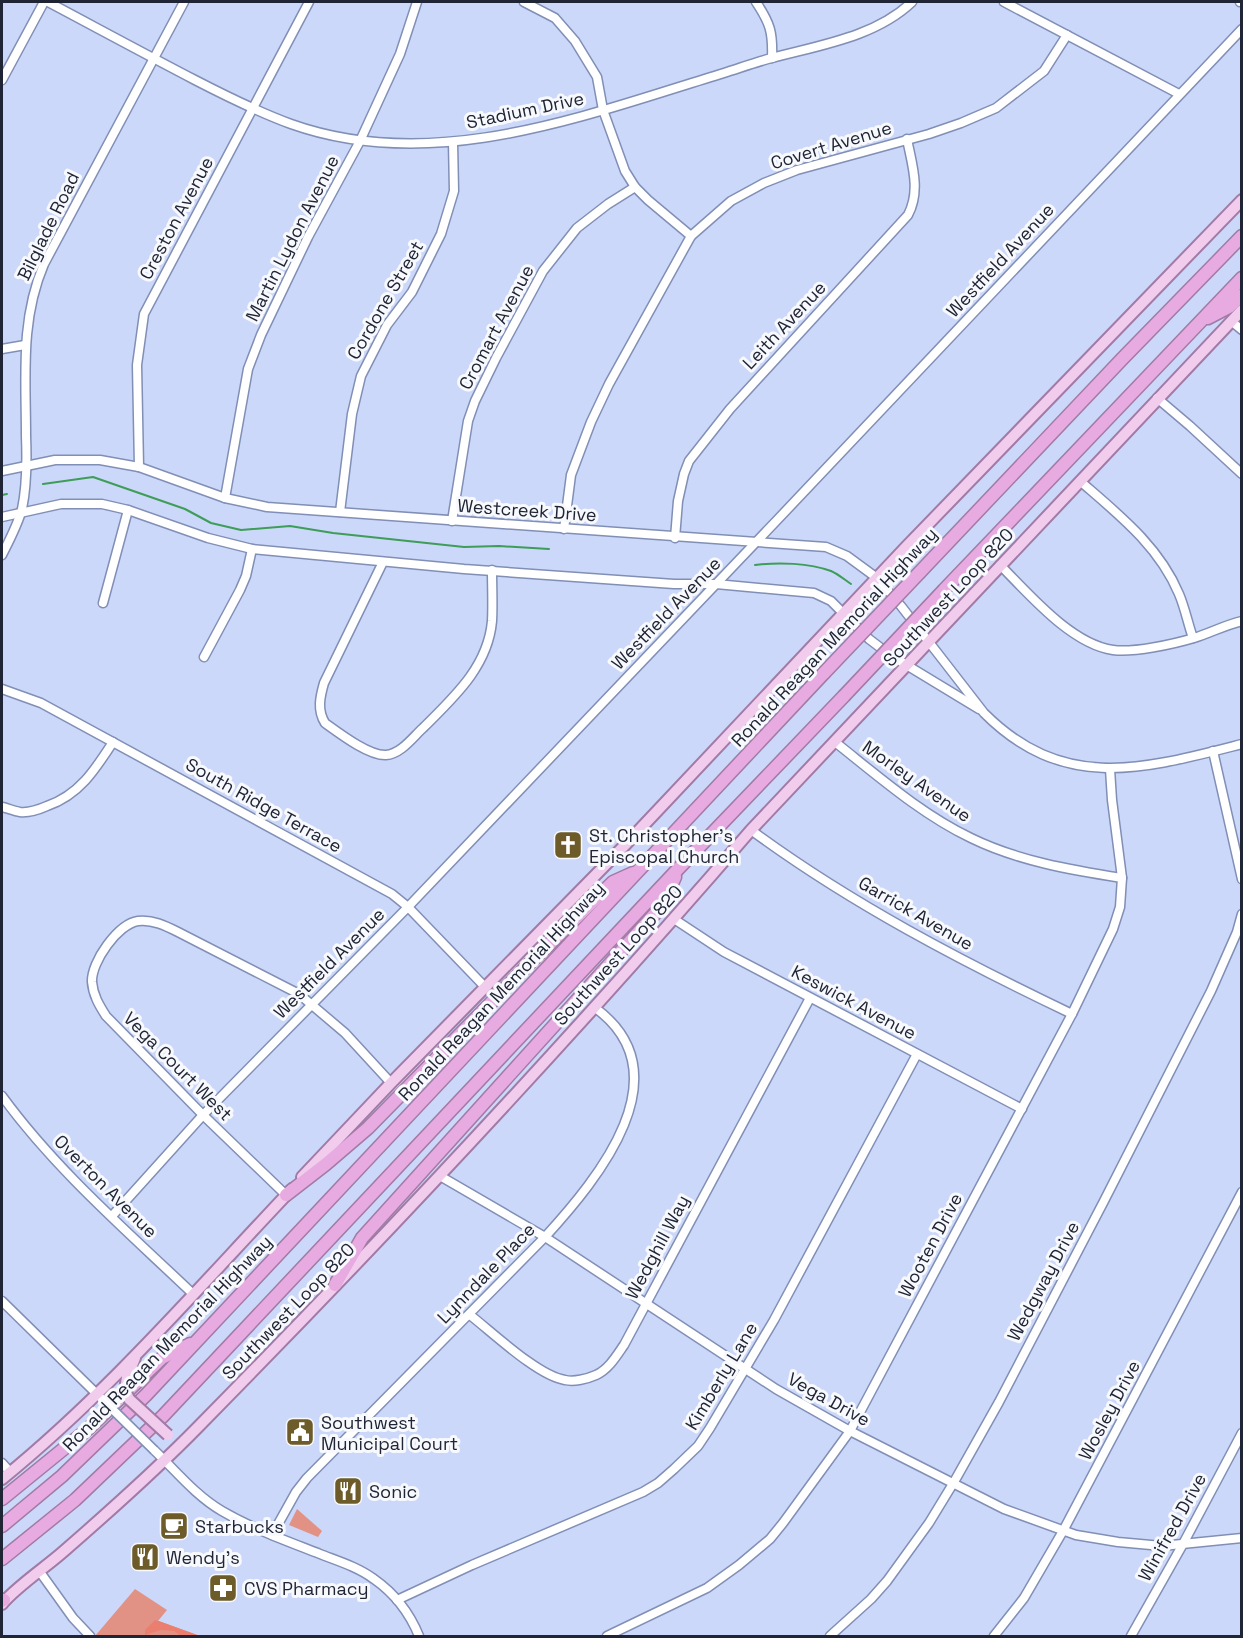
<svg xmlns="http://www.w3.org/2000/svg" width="1243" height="1638" font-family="'Space Grotesk',sans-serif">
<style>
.green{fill:#e29285}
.forest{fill:#eb7f6f}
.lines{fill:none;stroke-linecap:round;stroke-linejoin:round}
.stream{stroke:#3e9d58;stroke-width:2}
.minor-casing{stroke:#818fb6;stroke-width:11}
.major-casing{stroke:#a17ba5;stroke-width:14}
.highway-casing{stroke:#a17ba5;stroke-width:15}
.minor{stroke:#fff;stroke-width:8}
.major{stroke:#f1cced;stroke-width:10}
.highway{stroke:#e7aae1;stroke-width:12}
.minor-bridge-casing{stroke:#818fb6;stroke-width:11;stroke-linecap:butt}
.major-bridge-casing{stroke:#a17ba5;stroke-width:14;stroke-linecap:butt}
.highway-bridge-casing{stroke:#a17ba5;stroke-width:15;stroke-linecap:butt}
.minor-bridge{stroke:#fff;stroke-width:8}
.major-bridge{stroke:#f1cced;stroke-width:10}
.highway-bridge{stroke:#e7aae1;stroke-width:12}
.labels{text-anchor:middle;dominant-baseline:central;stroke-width:6;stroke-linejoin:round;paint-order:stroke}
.street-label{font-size:18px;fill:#202535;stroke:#f7f9fd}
.poi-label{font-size:18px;fill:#202535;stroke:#f7f9fd;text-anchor:start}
</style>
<rect width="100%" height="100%" fill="#cbd8f9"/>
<g class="green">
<polygon points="297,1509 322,1531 318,1537 289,1525"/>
<polygon points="135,1589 167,1610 158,1621 200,1636 95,1636"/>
</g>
<polygon class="forest" points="155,1620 159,1621 200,1636 181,1636 174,1631 161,1630 145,1635 145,1630"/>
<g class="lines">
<g class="stream">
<polyline points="43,484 93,477 185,509 211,523 241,530 290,526 333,533 464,547 499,546 549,549"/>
<polyline points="2,495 7,494"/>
<path d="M755 565C779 562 809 563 831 571 838 574 845 580 851 584"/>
</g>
<g class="minor-casing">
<g id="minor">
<path d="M48 2C97 28 145 54 195 80 226 96 258 112 291 124 434 175 586 115 724 73 740 68 756 62 772 58 820 45 875 37 912 2"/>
<polyline points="524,2 555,18 575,41 597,77 603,110 625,171 635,187 648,200 691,236"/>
<path d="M756 2C770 23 773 32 772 58"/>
<polyline points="1004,2 1179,94"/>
<polyline points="1240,2 1242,2"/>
<polyline points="2,80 44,2"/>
<polyline points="1231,321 1242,330"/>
<polyline points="2,349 25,345"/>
<polyline points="1157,398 1190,426 1242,474"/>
<polyline points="139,467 137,365 144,314 309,2"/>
<path d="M2 471 55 460H100L139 467 225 498 267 507 826 547 847 556 877 578 901 606 984 713C1064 793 1144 769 1242 744"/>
<path d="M1080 481C1118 514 1159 546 1179 594 1185 608 1188 624 1193 638"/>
<polyline points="225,498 248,369 261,335 308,237 360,141 400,54 417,2"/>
<polyline points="340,512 352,414 361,376 387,325 412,292 441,234 454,191 453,142"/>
<polyline points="2,517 61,504 102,504 128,510 208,538 252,549 464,569 674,584 716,584 814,593 831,601 869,639 890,655 979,709"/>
<polyline points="452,521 468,421 475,401 496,358 543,271 577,228 608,204 635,187"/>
<polyline points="564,529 571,475 591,422 609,384 691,236 731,201 764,183 797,170 929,134 961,123 996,108 1044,71 1067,35"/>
<path d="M675 538 678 501 684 474 689 461 730 409 908 215C921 190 912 165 907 139"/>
<path d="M2 555C9 541 18 524 22 509 27 485 27 460 26 436 26 376 20 320 44 264L184 2"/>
<path d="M383 562 324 683C320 697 317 710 325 723 339 733 369 756 386 755 401 754 413 737 423 728 453 698 488 667 492 621 493 605 492 587 492 570"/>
<path d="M1000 565C1029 594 1071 644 1113 650 1133 653 1174 644 1194 638 1210 633 1225 625 1242 621"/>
<polyline points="103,603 128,510"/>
<polyline points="204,657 240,590 246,576 252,549"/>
<polyline points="2,689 41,703 392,894 408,907 485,987"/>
<path d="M835 742C878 776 921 814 971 838 1018 861 1071 870 1122 878"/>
<polyline points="1213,751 1242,879"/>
<path d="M2 807C7 808 14 811 20 812 30 813 38 810 47 806 79 795 95 770 113 742"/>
<path d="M751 830C850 903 961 961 1072 1014"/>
<polyline points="674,919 724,952 1022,1109"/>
<path d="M2 1096C56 1170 127 1231 193 1294"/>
<polyline points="440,1176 545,1237 776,1389 850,1431 1004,1509 1076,1535 1118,1542 1162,1546 1242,1538"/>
<path d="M286 1195 203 1115 106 1016C99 1005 93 995 92 982 91 962 118 924 138 921 152 919 166 926 178 932L299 994 345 1033 391 1083"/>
<polyline points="112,1216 203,1115 408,907 780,517 1242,29"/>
<polyline points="2,1301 105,1402"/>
<path d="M470 1315C492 1332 538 1376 565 1380 574 1382 587 1379 596 1375 609 1369 617 1355 624 1345L810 998"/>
<path d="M154 1450C176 1471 196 1496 222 1511 253 1529 287 1541 320 1554 338 1561 358 1567 374 1579 394 1593 410 1614 419 1636"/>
<polyline points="2,1463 10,1472"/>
<path d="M272 1535 296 1492 307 1478 545 1237C598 1179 686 1073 594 1007"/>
<polyline points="40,1572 73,1618 90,1636"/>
<polyline points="397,1600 472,1565 643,1492 658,1483 674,1469 698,1446 710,1428 774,1320 917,1054"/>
<polyline points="607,1636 707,1588 739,1565 770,1539 783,1523 850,1431 1072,1014 1113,929 1120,907 1122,878 1112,800 1110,769"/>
<polyline points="830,1636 871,1599 887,1581 929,1523 954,1482 999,1402 1104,1201 1211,991 1237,932 1242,914"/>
<polyline points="994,1636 1024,1598 1063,1531 1242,1192"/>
<polyline points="1131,1636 1183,1544 1242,1433"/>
</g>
</g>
<g class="major-casing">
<g id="major">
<polyline points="302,1177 391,1083 626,844 906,547 1242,200"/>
<polyline points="125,1390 127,1377 135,1358"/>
<path d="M2 1479C108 1393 198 1288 292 1189"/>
<path d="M2 1604C16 1587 46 1567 64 1551 110 1511 156 1470 199 1426 389 1233 574 1035 751 830L1242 310"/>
</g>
</g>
<g class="highway-casing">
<g id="highway">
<polyline points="1208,318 1229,307 1242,295"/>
<polyline points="920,572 1123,358 1242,236"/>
<polyline points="944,590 1242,278"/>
<polyline points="286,1195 326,1164 368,1128 529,964 613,882 633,873"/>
<polyline points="335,1285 362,1238 662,906 675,877"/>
<polyline points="2,1499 88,1429 162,1358 190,1344"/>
<polyline points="2,1526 62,1476 146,1395 824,673"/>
<polyline points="2,1559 75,1500 163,1416 678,869 844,696"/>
<polyline points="2,1601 4,1600"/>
</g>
</g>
<use href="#minor" class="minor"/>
<use href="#major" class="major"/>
<use href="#highway" class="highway"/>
<g class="minor-bridge-casing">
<polyline id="minor-bridge" points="105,1402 154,1450"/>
</g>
<g class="major-bridge-casing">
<polyline id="major-bridge" points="125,1390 129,1399 168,1435"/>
</g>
<g class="highway-bridge-casing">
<g id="highway-bridge">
<polyline points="824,673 920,572"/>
<polyline points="844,696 944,590"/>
</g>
</g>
<use href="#minor-bridge" class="minor-bridge"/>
<use href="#major-bridge" class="major-bridge"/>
<use href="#highway-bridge" class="highway-bridge"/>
</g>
<defs>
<g id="church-square" transform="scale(1.5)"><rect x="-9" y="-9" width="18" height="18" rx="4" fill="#6d5b2a" stroke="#f7f9fd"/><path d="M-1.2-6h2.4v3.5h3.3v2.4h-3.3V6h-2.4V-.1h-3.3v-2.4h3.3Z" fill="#fff"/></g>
<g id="civic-square" transform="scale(1.5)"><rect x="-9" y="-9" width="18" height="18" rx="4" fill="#6d5b2a" stroke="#f7f9fd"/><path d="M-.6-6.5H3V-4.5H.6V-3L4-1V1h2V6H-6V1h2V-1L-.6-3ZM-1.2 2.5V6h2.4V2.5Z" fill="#fff"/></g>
<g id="restaurant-square" transform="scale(1.5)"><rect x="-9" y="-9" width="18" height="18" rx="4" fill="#6d5b2a" stroke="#f7f9fd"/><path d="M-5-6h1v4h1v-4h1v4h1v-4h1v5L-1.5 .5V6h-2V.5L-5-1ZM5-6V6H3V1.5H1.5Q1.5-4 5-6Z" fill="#fff"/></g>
<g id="cafe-square" transform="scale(1.5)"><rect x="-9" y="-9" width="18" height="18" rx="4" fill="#6d5b2a" stroke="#f7f9fd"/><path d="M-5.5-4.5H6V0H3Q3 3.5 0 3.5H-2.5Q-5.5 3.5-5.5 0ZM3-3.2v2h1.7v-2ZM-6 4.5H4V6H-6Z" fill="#fff"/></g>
<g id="pharmacy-square" transform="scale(1.5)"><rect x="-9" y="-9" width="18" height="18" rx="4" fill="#6d5b2a" stroke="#f7f9fd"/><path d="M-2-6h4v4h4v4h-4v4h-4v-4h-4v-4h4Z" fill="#fff"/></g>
</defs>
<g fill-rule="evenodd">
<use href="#church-square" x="568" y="845"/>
<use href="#civic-square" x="300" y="1432"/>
<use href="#restaurant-square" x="348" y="1491"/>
<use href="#cafe-square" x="174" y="1526"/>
<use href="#restaurant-square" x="145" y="1557"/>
<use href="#pharmacy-square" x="223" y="1588"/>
</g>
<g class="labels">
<g class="street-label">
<text transform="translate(525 110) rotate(-12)">Stadium Drive</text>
<text transform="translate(831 145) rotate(-17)">Covert Avenue</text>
<text transform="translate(176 218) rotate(-62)">Creston Avenue</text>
<text transform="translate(48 226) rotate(-64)">Bilglade Road</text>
<text transform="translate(292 238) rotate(-63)">Martin Lydon Avenue</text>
<text transform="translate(1000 260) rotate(-47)">Westfield Avenue</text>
<text transform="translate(385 300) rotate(-60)">Cordone Street</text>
<text transform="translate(784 325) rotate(-47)">Leith Avenue</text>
<text transform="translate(496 327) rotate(-62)">Cromart Avenue</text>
<text transform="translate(527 510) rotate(4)">Westcreek Drive</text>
<text transform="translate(948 597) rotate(-47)">Southwest Loop 820</text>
<text transform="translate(666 613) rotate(-46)">Westfield Avenue</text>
<text transform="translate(834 637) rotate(-47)">Ronald Reagan Memorial Highway</text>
<text transform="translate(917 781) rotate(35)">Morley Avenue</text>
<text transform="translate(264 805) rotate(29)">South Ridge Terrace</text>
<text transform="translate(916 913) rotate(30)">Garrick Avenue</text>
<text transform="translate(618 955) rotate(-48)">Southwest Loop 820</text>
<text transform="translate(329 963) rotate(-45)">Westfield Avenue</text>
<text transform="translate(501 991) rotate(-47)">Ronald Reagan Memorial Highway</text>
<text transform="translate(854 1002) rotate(28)">Keswick Avenue</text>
<text transform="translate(178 1066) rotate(45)">Vega Court West</text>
<text transform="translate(106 1186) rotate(45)">Overton Avenue</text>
<text transform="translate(930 1245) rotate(-62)">Wooten Drive</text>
<text transform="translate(657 1247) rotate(-62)">Wedghill Way</text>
<text transform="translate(486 1273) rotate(-46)">Lynndale Place</text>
<text transform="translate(1043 1281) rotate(-62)">Wedgway Drive</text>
<text transform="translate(288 1311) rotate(-46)">Southwest Loop 820</text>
<text transform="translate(167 1343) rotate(-46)">Ronald Reagan Memorial Highway</text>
<text transform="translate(721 1376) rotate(-59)">Kimberly Lane</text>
<text transform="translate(829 1399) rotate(29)">Vega Drive</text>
<text transform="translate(1109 1410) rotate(-62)">Wosley Drive</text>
<text transform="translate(1172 1527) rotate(-61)">Winifred Drive</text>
</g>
<g class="poi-label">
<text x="589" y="835">St. Christopher's<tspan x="589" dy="21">Episcopal Church</tspan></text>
<text x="321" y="1422">Southwest<tspan x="321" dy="21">Municipal Court</tspan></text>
<text x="369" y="1491">Sonic</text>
<text x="195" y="1526">Starbucks</text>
<text x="166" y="1557">Wendy's</text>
<text x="244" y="1588">CVS Pharmacy</text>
</g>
</g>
<rect width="1243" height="1638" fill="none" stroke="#202535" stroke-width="6"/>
</svg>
